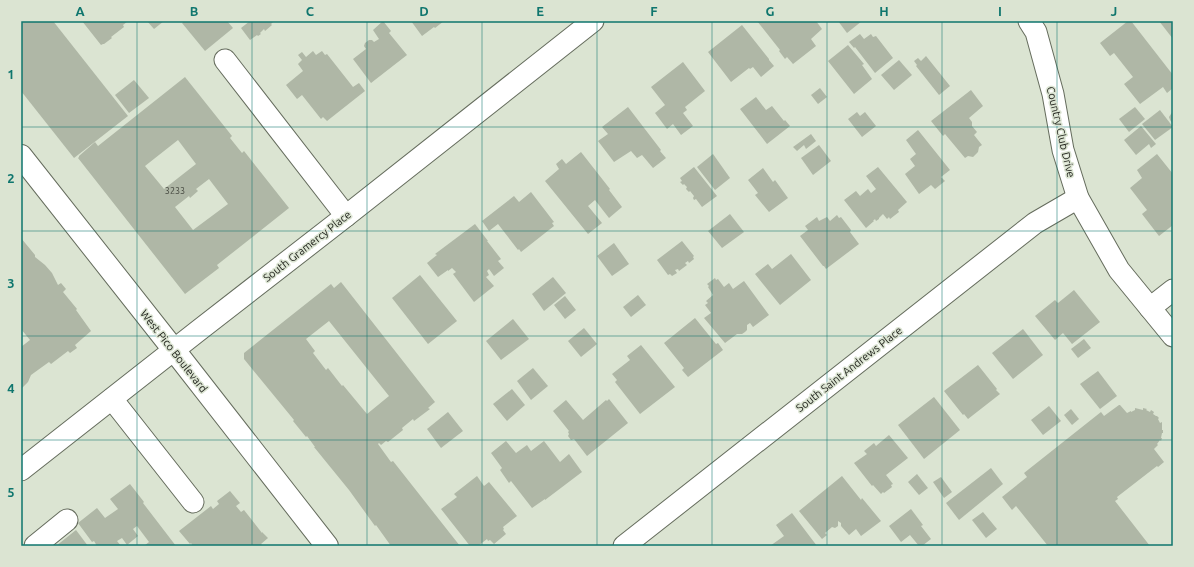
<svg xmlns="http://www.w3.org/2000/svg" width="1194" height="567" font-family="Ubuntu,sans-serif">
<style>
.building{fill:#afb7a6;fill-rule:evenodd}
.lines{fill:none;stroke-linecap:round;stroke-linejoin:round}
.minor-casing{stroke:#656c5d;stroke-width:23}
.major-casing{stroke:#656c5d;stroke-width:24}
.minor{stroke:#fff;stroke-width:21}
.major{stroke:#fff;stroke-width:22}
.grid{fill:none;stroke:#0f766e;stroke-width:1;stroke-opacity:0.55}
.labels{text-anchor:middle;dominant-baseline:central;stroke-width:3;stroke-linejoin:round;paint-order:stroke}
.number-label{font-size:9px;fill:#44473e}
.street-label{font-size:11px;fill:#20221c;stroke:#dbe4d2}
.neatline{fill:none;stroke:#0f766e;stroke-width:1.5}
.grid-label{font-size:13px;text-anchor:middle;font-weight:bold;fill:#0f766e}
</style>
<rect width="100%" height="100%" fill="#dbe4d2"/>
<g class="building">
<polygon points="21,21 53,21 128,116 74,158 21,91"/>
<polygon points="82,21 128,21 123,25 124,27 111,37 112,38 104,44 103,44 101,45"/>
<polygon points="147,21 164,21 154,29"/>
<polygon points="184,21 227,21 233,28 205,51 182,23"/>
<polygon points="250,21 274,21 271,24 272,25 265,31 264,29 260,33 261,34 258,36 257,35 250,40 241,28"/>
<polygon points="383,21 391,31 389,33 407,55 371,83 353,59 366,49 364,46 365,43 369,40 372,40 374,42 379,39 373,30"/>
<polygon points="411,21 444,21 435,28 434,27 422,36"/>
<polygon points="757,21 816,21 822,29 811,39 816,46 793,64 787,57 785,59 779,51 780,50"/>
<polygon points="838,21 862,21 847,33"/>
<polygon points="1128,21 1131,21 1173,75 1172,78 1173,80 1173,88 1167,93 1163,87 1140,104 1124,84 1133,77 1114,53 1110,56 1100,43"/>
<polygon points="1159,21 1173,21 1173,39"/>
<polygon points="742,25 769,59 769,60 774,66 761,77 753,67 750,69 749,68 731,82 708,52"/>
<polygon points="860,34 864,39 871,34 873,37 876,36 893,58 875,73 855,47 854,48 849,42"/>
<polygon points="848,45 864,64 862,65 872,79 854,94 828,61"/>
<polygon points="313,51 316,55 322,51 325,55 327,54 353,87 359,83 365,91 327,121 323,117 321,119 302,95 297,99 286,85 303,71 298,64 302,60 298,55 302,52 306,57"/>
<polygon points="926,56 950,86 939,95 916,66 917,65 914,61 918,58 921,61"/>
<polygon points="899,60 912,75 894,90 881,75"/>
<polygon points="683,62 705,91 685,107 687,110 683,113 693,126 681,135 673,124 667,129 655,113 665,105 651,87"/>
<path d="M185 77 232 136 230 138 242 153 244 151 289 208 217 265 219 268 185 294 78 158 79 157V156L95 142 98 146ZM178 140 196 164 164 189 145 166ZM209 179 228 204 193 230 175 207 189 196 190 198 198 191 196 189Z"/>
<polygon points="134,80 149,98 129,113 115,95"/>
<polygon points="820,88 827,97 818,104 811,95"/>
<polygon points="971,90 983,106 969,118 972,122 972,126 977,132 974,135 982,145 979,147 978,152 973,157 968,156 965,158 945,134 943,136 931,121"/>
<polygon points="756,97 766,110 772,106 784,121 785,120 790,126 767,144 740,109"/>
<polygon points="628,107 661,150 660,151 666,158 653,168 642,155 637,158 631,151 614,162 598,141 608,134 602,127"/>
<polygon points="1135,107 1145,119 1129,132 1119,119"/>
<polygon points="1160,110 1173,127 1155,140 1142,124"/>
<polygon points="1173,111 1173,124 1170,120 1169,117"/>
<polygon points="857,112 860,116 865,112 876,126 862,137 848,119"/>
<polygon points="1141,126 1156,144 1151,148 1149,144 1136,155 1124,140"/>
<polygon points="918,130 950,170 941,177 945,181 935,189 931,185 919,194 905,174 915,166 910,159 916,154 906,140"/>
<polygon points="811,134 816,141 806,149 804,145 797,151 793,147"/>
<polygon points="819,145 831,161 813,175 801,158"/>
<polygon points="581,152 610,189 609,190 622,207 609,218 595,200 588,206 602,223 588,234 545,181 559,169 556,164 562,159 566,164"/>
<polygon points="713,154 730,178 715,190 697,167"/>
<polygon points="1157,154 1173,174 1173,225 1159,236 1142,214 1147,210 1130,188 1142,178 1137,170"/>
<polygon points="694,167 717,196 702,207 696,199 694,200 693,198 694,196 690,191 689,192 686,189 687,187 684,184 683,185 680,182 682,181 680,178"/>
<polygon points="878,167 907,202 898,210 899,212 890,219 889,217 887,219 883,214 879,218 879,219 876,221 875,219 873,221 874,221 866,228 844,200 856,191 860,196 868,189 871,193 876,189 866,176"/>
<polygon points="763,168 773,182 775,180 788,198 769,212 755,195 758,193 748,180"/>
<polygon points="531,192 554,222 552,223 554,226 521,252 519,249 518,250 498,224 489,231 482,221 514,196 519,202"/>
<polygon points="730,214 744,232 722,248 708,231"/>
<polygon points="837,215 839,218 841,217 851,230 850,232 859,244 826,269 824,266 823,266 800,236 808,230 805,226 817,217 819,221 827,217 830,221"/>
<polygon points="475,224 488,241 487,241 501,259 498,261 504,268 494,276 489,269 487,271 489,275 486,277 494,286 474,302 453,274 456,272 452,268 448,271 448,270 438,277 427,263 437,255 435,254"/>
<polygon points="21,238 35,255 35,257 45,265 52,273 58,285 61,283 66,289 63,292 77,309 76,310 91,331 75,345 77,348 70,353 68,351 51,364 49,362 31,375 28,382 21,389 21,347 30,340 21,329"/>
<polygon points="682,241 694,256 693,257 694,259 689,263 688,261 685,263 687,265 679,271 678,269 675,270 677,273 672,276 670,274 668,275 657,260"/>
<polygon points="614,243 629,264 612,276 597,256"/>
<polygon points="791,254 811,280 780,305 755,274 768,264 772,269"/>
<polygon points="420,275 457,321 428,344 392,298"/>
<polygon points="553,277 566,293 544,311 532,294"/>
<polygon points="715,278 716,280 718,279 724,287 729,283 733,289 744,281 769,315 753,327 750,323 747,325 747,330 745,332 742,334 737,334 725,343 704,318 711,313 705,305 708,303 706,301 713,295 708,287 709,286 707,284"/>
<path d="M341 282 435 402 428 408 430 409 414 421 413 419 402 428 403 430 388 442 386 441 381 445 379 443 378 444 391 462 393 461 460 546H391L376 525 375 526 349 490 314 447H315L307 436 306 437 293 421 294 420 244 359V353L331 284 334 288ZM329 321 389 396 367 414 343 385 342 386 328 368 326 370 313 353 315 351 306 339Z"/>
<polygon points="1074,290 1100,322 1072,344 1063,333 1055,340 1035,316 1055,300 1058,303"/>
<polygon points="638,295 646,305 631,317 623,307"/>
<polygon points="565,296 576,310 565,319 554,305"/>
<polygon points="695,318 716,344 718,343 723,350 688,377 682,370 684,368 664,343"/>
<polygon points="513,319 529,339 501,360 486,341"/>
<polygon points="584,328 597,344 581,357 568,341"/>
<polygon points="1023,329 1043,355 1013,379 992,353"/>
<polygon points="1084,339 1091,348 1078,358 1071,349"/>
<polygon points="641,345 675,387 640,414 615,382 617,380 612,374 630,360 627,356"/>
<polygon points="978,365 997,389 996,390 1000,394 968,419 964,414 963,415 944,391"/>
<polygon points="533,368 548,386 531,400 517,381"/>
<polygon points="1098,371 1117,396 1100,409 1080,384"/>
<polygon points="512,389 525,405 507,421 493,404"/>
<polygon points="934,397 960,430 924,459 898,425"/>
<polygon points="609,399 628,423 587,456 574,439 571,440 568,436 569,434 568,432 569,431 553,411 566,400 583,420 606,400 607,401"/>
<polygon points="1119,405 1120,405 1127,413 1131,411 1131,412 1135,410 1135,408 1143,410 1143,408 1147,409 1146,410 1150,412 1151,410 1154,412 1153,414 1156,416 1157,416 1159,418 1158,419 1160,423 1162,422 1162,430 1163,430 1163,433 1162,433 1161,438 1162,438 1161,441 1160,440 1157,444 1158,445 1154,449 1164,462 1158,467 1157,466 1117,497 1118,499 1115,501 1150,546 1048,546 1016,506 1012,510 1002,497 1027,477 1024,473 1101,412 1104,416"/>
<polygon points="1049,406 1061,421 1043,435 1031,420"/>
<polygon points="1071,409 1079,419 1072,425 1064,415"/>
<polygon points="448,412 463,431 441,448 427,429"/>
<polygon points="889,435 908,458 886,475 893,484 891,485 892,487 884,493 883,492 881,494 873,485 872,486 854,463 867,454 864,451 874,443 876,446"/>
<polygon points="506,441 516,453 527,445 531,451 544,441 560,462 569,454 582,472 545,500 545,499 532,508 511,481 509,483 500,470 502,468 491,453"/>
<polygon points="991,468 1003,484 959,520 946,503"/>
<polygon points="917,474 928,488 919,495 908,482"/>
<polygon points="477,476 484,486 489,482 517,516 503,527 504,529 503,530 506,534 494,544 490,540 488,541 487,539 478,546 470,546 441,509 457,497 454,494"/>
<polygon points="842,476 861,500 862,498 881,521 861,536 856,529 849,535 841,526 841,523 838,521 838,526 835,528 832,527 825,533 827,535 822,539 799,511"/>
<polygon points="941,477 952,492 944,498 933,482"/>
<polygon points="130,484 144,502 143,503 176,546 144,546 149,542 137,526 133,529 138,536 127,545 122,538 117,541 121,546 97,546 94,541 92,542 78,523 97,508 105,518 118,509 110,499"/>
<polygon points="230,491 240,503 236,506 241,512 244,510 262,533 262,532 268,538 261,544 263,546 193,546 191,543 190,544 179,531 211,506 213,509 219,504 217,501"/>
<polygon points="911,509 923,525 921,526 931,539 922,546 919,546 910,535 901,542 889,526"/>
<polygon points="983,512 997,529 986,538 972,520"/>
<polygon points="792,513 817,546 770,546 784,536 776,525"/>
<polygon points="76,530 88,546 56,546"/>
</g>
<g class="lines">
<g class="minor-casing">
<g id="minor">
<polyline points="1029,21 1036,32 1053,94 1063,150 1078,198 1119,270 1173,336"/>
<polyline points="225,60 346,216"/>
<polyline points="1150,308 1173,290"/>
<polyline points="112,399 193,502"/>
<polyline points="21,470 198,331 346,216 593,21"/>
<polyline points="35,546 67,520"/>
<polyline points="624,546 1035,223 1078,198"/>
</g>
</g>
<g class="major-casing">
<polyline id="major" points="21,156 174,350 327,546"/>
</g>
<use href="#minor" class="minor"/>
<use href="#major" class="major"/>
</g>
<path class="grid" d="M137 21V546M252 21V546M367 21V546M482 21V546M597 21V546M712 21V546M827 21V546M942 21V546M1057 21V546M21 127H1173M21 231H1173M21 336H1173M21 440H1173"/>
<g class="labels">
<g class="number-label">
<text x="175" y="191">3233</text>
</g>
<g class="street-label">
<text transform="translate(1061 132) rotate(77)">Country Club Drive</text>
<text transform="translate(307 246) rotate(-38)">South Gramercy Place</text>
<text transform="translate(174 351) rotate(52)">West Pico Boulevard</text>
<text transform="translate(849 369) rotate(-38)">South Saint Andrews Place</text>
</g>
</g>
<rect width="1194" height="567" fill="none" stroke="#dbe4d2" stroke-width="44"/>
<rect x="22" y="22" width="1150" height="523" class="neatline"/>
<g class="grid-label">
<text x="80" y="16">A</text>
<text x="194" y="16">B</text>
<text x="310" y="16">C</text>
<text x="424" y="16">D</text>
<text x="540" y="16">E</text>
<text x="654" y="16">F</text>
<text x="770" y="16">G</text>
<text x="884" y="16">H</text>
<text x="1000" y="16">I</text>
<text x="1114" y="16">J</text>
<text x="11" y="79">1</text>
<text x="11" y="183">2</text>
<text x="11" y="288">3</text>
<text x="11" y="393">4</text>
<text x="11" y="497">5</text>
</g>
</svg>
